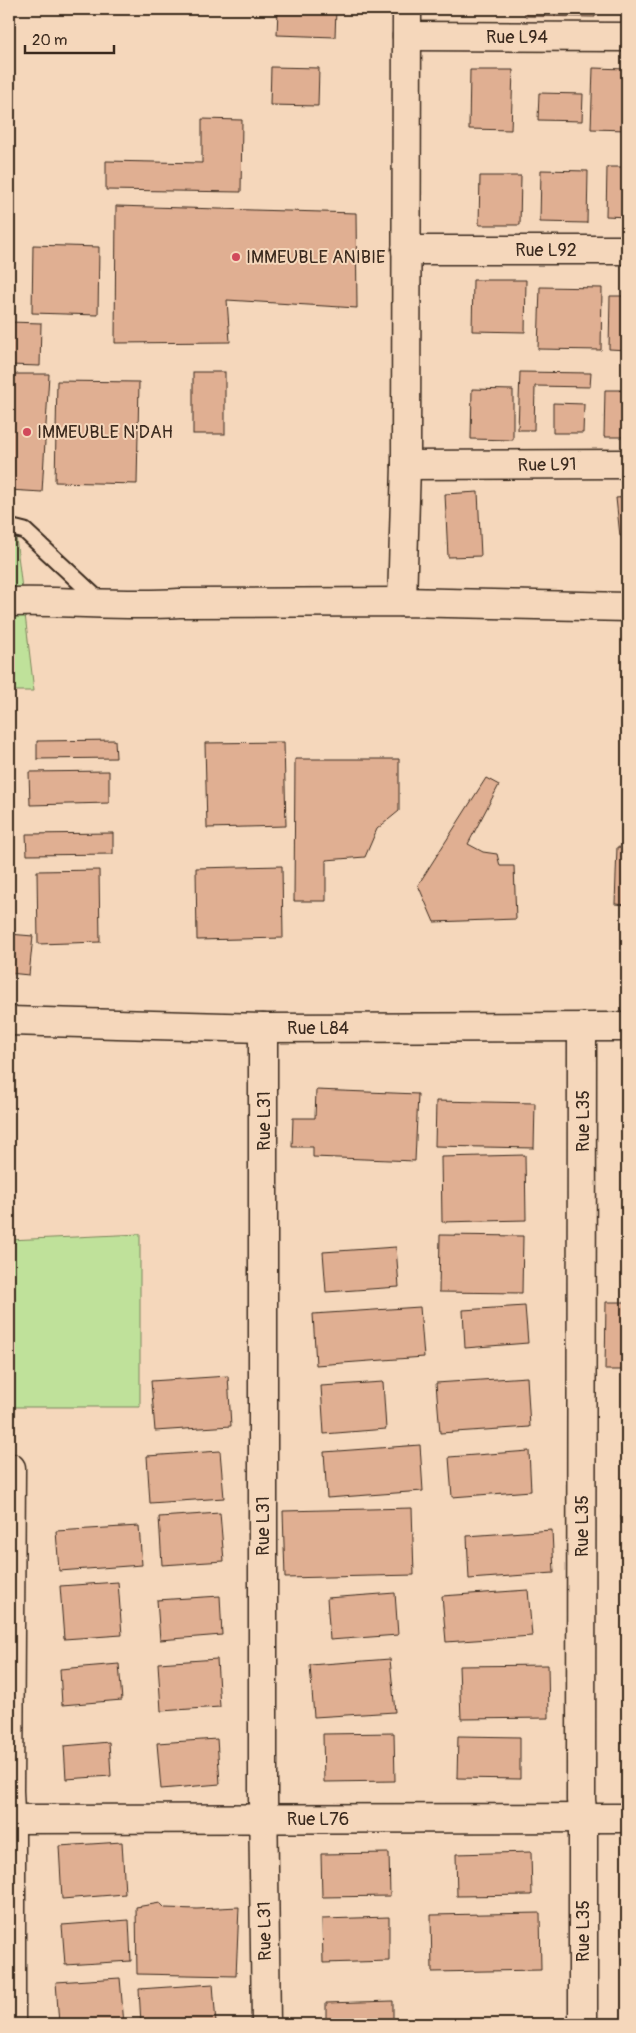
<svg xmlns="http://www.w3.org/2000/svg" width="636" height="2033" font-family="Pangolin,sans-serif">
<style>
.green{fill:#bfe19a;stroke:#7d865c}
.building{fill:#e0af92;stroke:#3b2a1e}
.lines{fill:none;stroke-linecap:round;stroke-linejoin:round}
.service-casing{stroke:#3b2a1e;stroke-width:19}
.minor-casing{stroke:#3b2a1e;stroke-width:31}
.service{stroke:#f5d7bb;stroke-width:15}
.minor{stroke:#f5d7bb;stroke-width:28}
.poi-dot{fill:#d1495b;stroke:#f5d7bb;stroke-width:2}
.labels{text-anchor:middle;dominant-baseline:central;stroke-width:4;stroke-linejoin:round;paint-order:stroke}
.street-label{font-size:18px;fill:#3b2a1e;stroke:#f5d7bb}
.poi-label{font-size:18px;fill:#3b2a1e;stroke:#f5d7bb;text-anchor:start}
</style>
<rect width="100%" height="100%" fill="#f5d7bb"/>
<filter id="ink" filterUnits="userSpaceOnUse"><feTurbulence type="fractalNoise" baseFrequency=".02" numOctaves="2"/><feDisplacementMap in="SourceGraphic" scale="10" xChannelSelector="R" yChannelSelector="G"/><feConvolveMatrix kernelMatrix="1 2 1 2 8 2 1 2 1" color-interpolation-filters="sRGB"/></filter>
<g filter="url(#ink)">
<g class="green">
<polygon points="9,521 14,521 34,691 9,691"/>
<polygon points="140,1234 140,1407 9,1407 9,1240"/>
</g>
<g class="building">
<polygon points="278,9 336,9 335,37 277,35"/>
<polygon points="525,9 595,9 595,17 525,16"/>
<polygon points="605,9 627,9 627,12 604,11"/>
<polygon points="271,67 319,68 318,106 270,105"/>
<polygon points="593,68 627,69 627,130 591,129"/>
<polygon points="470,70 513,70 511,130 469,129"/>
<polygon points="539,93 583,94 582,121 538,120"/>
<polygon points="202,119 242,120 241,192 106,190 106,161 202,163"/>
<polygon points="607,167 627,167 627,217 606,216"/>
<polygon points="541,170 588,171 587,223 540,222"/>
<polygon points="480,176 521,176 520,225 479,225"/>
<polygon points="116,206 356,213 357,308 227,300 230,342 115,343"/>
<polygon points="33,245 99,247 98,315 32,313"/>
<polygon points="473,280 526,280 525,332 472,331"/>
<polygon points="540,287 602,288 601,350 538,349"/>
<polygon points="610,296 627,296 627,350 609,349"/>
<polygon points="9,322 41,323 40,366 9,365"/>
<rect x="193" y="372" width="32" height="62"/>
<polygon points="520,372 591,373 590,387 535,386 534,430 518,430"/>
<polygon points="9,374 49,374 42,492 9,490"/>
<polygon points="57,381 139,382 137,484 55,482"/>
<polygon points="472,389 513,390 513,440 471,439"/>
<polygon points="605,390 627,390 627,437 604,437"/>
<polygon points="553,403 584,404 583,433 553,433"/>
<polygon points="478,492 481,556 448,557 445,494"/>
<polygon points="627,497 627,535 620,536 616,498"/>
<polygon points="115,740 116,758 37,759 37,741"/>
<polygon points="284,742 286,826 207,828 205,743"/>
<polygon points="295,759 399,759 399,811 377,829 365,857 326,860 326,901 294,901"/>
<polygon points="109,771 109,803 30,805 29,772"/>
<polygon points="486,778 499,785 468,844 483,852 497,854 500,866 514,866 516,919 434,922 418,885"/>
<polygon points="113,833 113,854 27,855 26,834"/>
<polygon points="617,847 627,848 627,905 615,904"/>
<polygon points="282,866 283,938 197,940 196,868"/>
<polygon points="99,870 100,942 38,944 37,871"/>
<polygon points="9,934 33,936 29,975 9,973"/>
<polygon points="316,1090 418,1094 415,1161 313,1157 313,1147 292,1147 293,1118 315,1118"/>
<polygon points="436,1101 535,1103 534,1148 435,1146"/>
<polygon points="525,1155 526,1220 442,1222 441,1157"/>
<polygon points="440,1235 523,1236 522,1293 439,1292"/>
<polygon points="396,1247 399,1287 326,1292 323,1252"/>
<polygon points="606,1302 627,1302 627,1370 605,1370"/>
<polygon points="525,1306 528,1343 465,1348 463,1310"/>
<polygon points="420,1307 424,1357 316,1365 313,1314"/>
<polygon points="228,1376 231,1426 155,1431 151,1381"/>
<polygon points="527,1377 530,1427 440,1433 436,1383"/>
<polygon points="383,1382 386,1429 324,1434 321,1386"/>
<polygon points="420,1445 423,1491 327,1498 324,1452"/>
<polygon points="220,1451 224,1498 150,1503 147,1456"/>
<polygon points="529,1451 531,1491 452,1497 449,1457"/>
<polygon points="412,1508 414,1575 285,1578 283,1511"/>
<polygon points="220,1513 224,1561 162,1565 159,1517"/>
<polygon points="627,1515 627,1563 621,1516"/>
<polygon points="139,1526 142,1565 59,1571 56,1531"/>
<polygon points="552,1530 554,1573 469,1579 467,1536"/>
<polygon points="118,1582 122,1635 64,1639 60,1586"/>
<polygon points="528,1590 532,1636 446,1642 442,1596"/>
<polygon points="395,1593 398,1635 330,1640 327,1598"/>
<polygon points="220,1596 222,1635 160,1640 157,1600"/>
<polygon points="217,1659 220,1707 161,1711 158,1663"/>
<polygon points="390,1659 395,1712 314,1717 310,1665"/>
<polygon points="119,1664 122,1700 62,1705 60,1669"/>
<polygon points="548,1665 549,1718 461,1719 459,1666"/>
<polygon points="394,1733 395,1781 324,1782 323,1734"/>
<polygon points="458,1736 520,1737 520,1779 457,1778"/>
<polygon points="217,1739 220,1784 161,1789 157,1743"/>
<polygon points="109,1742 111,1776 66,1779 64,1746"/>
<polygon points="122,1842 125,1894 62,1899 59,1846"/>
<polygon points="531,1852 532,1895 457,1896 456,1854"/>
<polygon points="389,1853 390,1896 322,1897 321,1854"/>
<polygon points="160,1903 165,1908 197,1909 239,1907 236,1976 137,1974 136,1907"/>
<polygon points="540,1913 541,1970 432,1972 431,1915"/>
<polygon points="389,1917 389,1961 323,1963 322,1919"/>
<polygon points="129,1920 131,1961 65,1965 62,1925"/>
<polygon points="120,1978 124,2024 59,2024 56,1982"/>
<polygon points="213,1984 216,2024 141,2024 139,1989"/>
<polygon points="393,2001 393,2024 326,2024 326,2003"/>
</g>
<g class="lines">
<g class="service-casing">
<polyline id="service" points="9,527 25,531 101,602"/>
</g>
<g class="minor-casing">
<g id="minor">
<polyline points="407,36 627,37"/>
<polyline points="406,250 627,250"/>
<polyline points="406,465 627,464"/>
<path d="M9 602C66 600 122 607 179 603L402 602 627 607"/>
<polyline points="402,602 406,465 407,9"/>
<polyline points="9,1021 263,1028 627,1027"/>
<polyline points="582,1027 581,1800 583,1819 583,2024"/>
<polyline points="263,1028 263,1795 266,2024"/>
<polyline points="9,1819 627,1818"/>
<polyline points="11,2024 11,1834 9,1791 11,1468"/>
</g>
</g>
<use href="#service" class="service"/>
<use href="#minor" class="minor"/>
</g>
</g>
<g class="poi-dot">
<circle cx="236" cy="257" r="5"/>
<circle cx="27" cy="432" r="5"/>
</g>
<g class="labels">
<g class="street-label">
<text x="517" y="37">Rue L94</text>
<text x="546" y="250">Rue L92</text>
<text transform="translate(547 465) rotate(-1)">Rue L91</text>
<text x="318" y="1028">Rue L84</text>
<text transform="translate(264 1121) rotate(-90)">Rue L31</text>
<text transform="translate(583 1121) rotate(-90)">Rue L35</text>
<text transform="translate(263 1526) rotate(-90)">Rue L31</text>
<text transform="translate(582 1526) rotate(-90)">Rue L35</text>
<text x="318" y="1819">Rue L76</text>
<text transform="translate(265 1931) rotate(-91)">Rue L31</text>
<text transform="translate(583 1931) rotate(-90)">Rue L35</text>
</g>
<g class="poi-label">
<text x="246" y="257">IMMEUBLE ANIBIE</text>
<text x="37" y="432">IMMEUBLE N'DAH</text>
</g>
</g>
<rect width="636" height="2033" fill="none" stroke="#f5d7bb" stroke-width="30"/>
<rect x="15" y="15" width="606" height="2003" fill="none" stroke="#3b2a1e" stroke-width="2" filter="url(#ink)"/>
<path d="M25 45v8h89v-8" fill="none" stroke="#3b2a1e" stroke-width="2.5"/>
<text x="32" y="45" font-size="15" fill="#3b2a1e" stroke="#f5d7bb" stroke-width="4" paint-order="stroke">20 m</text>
</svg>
